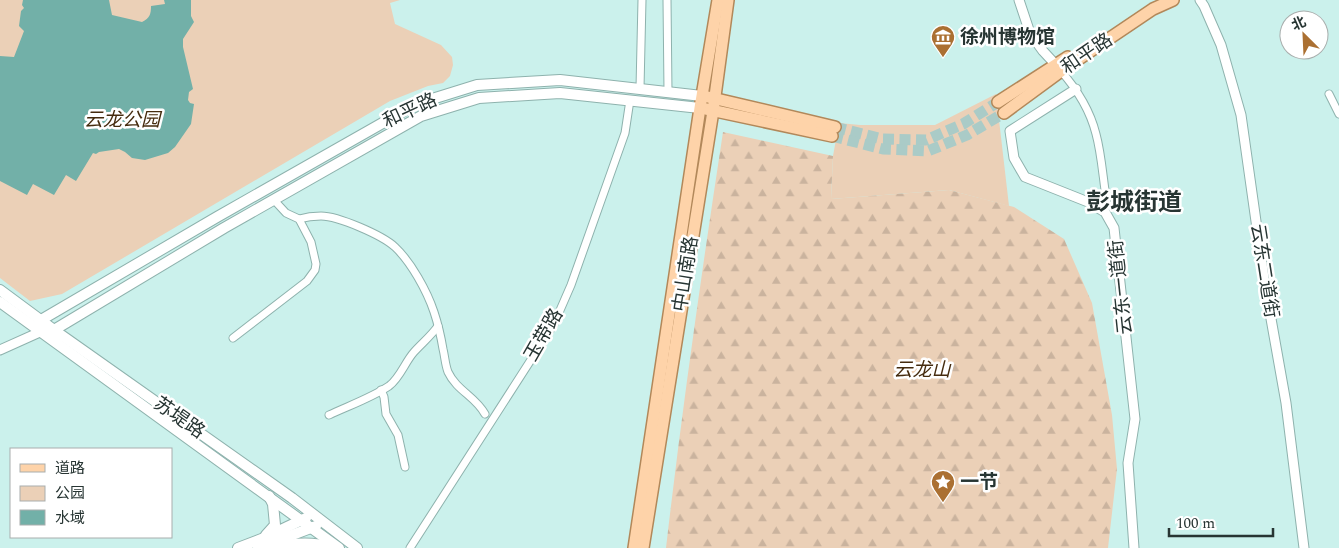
<svg xmlns="http://www.w3.org/2000/svg" width="1339" height="548" font-family="Spectral,'Noto Sans SC',serif">
<style>
.green{fill:#ebd0b7}
.forest{fill:url(#forest-firs)}
.water{fill:#72b0a8}
.lines{fill:none;stroke-linecap:round;stroke-linejoin:round}
.primary-tunnel{stroke:#aacbc7;stroke-width:11;stroke-dasharray:11 5.5;stroke-linecap:butt}
.minor-casing{stroke:#8eb2ad;stroke-width:9}
.tertiary-casing{stroke:#8eb2ad;stroke-width:11}
.secondary-casing{stroke:#8eb2ad;stroke-width:12}
.primary-casing{stroke:#b2885a;stroke-width:14}
.minor{stroke:#fff;stroke-width:7}
.tertiary{stroke:#fff;stroke-width:9}
.secondary{stroke:#fff;stroke-width:10}
.primary{stroke:#fed3a9;stroke-width:11}
.labels{text-anchor:middle;dominant-baseline:central;stroke-width:5;stroke-linejoin:round;paint-order:stroke}
.poi-label{font-size:19px;font-weight:bold;fill:#273533;stroke:#fff;text-anchor:start}
.street-label{font-size:19px;fill:#273533;stroke:#fff}
.park-label{font-size:19px;font-style:italic;fill:#452b0e;stroke:#fff}
.district-label{font-size:24px;font-weight:bold;fill:#273533;stroke:#fff}
</style>
<defs>
<pattern id="forest-firs" width="22" height="20" patternUnits="userSpaceOnUse" patternTransform="scale(1.25)"><rect width="22" height="20" fill="#ebd0b7"/><path d="M5 1l3.5 6h-7zM16 11l3.5 6h-7z" fill="#cab39e"/></pattern>
</defs>
<rect width="100%" height="100%" fill="#cbf1ec"/>
<g class="green">
<polygon points="0,0 400,0 390,3 395,24 441,45 452,57 453,65 450,76 443,83 428,86 390,101 62,294 30,301 0,278"/>
<polygon points="996,94 1009,206 949,190 831,199 833,156 839,123 860,125 935,125"/>
</g>
<path class="forest" d="M723 132 833 156 831 199 949 190 1014 207 1064 239 1092 303 1112 415 1117 469 1108 548H666C682 409 702 270 723 132Z"/>
<path class="water" d="M23 0H109L112 15 142 22C150 18 151 14 151 6L165 4 164 0H191V16L194 22 183 39V47L193 89 189 92 188 100 190 103 194 104 191 124 175 147 168 153 145 160 132 158 125 152 119 149 99 152 96 154 93 153 76 181 66 175 54 195 33 184 27 195 0 181V56L14 57 24 31 19 26 21 11 24 8 22 5Z"/>
<g class="lines">
<g class="primary-tunnel">
<polyline points="835,127 882,139 926,140 963,124 998,102"/>
<polyline points="832,136 883,149 928,151 967,135 1004,113"/>
</g>
<g class="minor-casing">
<g id="minor">
<polyline points="667,0 668,91"/>
<path d="M1060 70C1076 88 1090 110 1096 134 1102 156 1103 181 1107 203"/>
<polyline points="640,88 642,0"/>
<polyline points="1329,94 1339,114"/>
<path d="M299 219C306 217 313 216 321 216 338 216 382 235 395 247 411 262 427 291 434 312 438 324 441 337 443 349 445 357 445 364 448 372 457 391 475 396 485 414"/>
<polyline points="233,338 307,281 315,270 316,264 311,242 299,219 286,213 274,200"/>
<polyline points="381,390 384,397 386,414 398,435 405,467"/>
<path d="M329 415C348 406 371 398 389 386 400 378 405 362 414 352 422 343 431 336 438 326"/>
<polyline points="410,548 554,324 571,285 625,133 630,100"/>
</g>
</g>
<g class="tertiary-casing">
<g id="tertiary">
<polyline points="1019,0 1030,33 1043,51 1056,65"/>
<polyline points="1200,0 1204,6 1221,45 1241,115 1265,285 1286,403 1304,548"/>
<polyline points="1076,89 1010,131 1014,158 1025,177 1088,202 1105,212 1114,228 1135,419 1128,463 1134,548"/>
<polyline points="0,350 40,332"/>
</g>
</g>
<g class="secondary-casing">
<g id="secondary">
<polyline points="700,108 560,93 479,98 421,116 224,228 54,330 40,332 41,320 217,217 416,104 477,85 560,80 702,96"/>
<polyline points="0,290 54,330 292,498 357,548"/>
<polyline points="0,302 339,548"/>
<polyline points="266,535 275,525 273,504 269,496"/>
<polyline points="238,548 264,538 306,518"/>
<polyline points="258,548 316,526"/>
<path d="M277 548C296 541 316 543 335 547"/>
</g>
</g>
<g class="primary-casing">
<g id="primary">
<polyline points="708,97 835,127"/>
<polyline points="998,102 1068,57"/>
<polyline points="706,109 832,136"/>
<polyline points="1004,113 1061,71 1153,9 1173,0"/>
<polyline points="634,548 700,108 718,0"/>
<polyline points="643,548 713,111 728,0"/>
</g>
</g>
<use href="#minor" class="minor"/>
<use href="#tertiary" class="tertiary"/>
<use href="#secondary" class="secondary"/>
<use href="#primary" class="primary"/>
</g>
<defs>
<g id="museum-pin" transform="scale(1.25)"><path d="M0 17L-7.5 6A9.5 9.5 0 1 1 7.5 6Z" fill="#ab7032" stroke="#fff"/><path d="M0-6L6-3V-2H-6V-3ZM-5-1h2V3h-2ZM-1-1h2V3h-2ZM3-1h2V3H3ZM-6 4H6V6H-6Z" fill="#fff"/></g>
<g id="sight-pin" transform="scale(1.25)"><path d="M0 17L-7.5 6A9.5 9.5 0 1 1 7.5 6Z" fill="#ab7032" stroke="#fff"/><path d="M0-6L1.8-2.2L6-1.7L2.9 1.2L3.7 5.4L0 3.3L-3.7 5.4L-2.9 1.2L-6-1.7L-1.8-2.2Z" fill="#fff"/></g>
</defs>
<g fill-rule="evenodd">
<use href="#museum-pin" x="943" y="37"/>
<use href="#sight-pin" x="943" y="482"/>
</g>
<g class="labels">
<g class="poi-label">
<text x="960" y="37">徐州博物馆</text>
<text x="960" y="482">一节</text>
</g>
<g class="street-label">
<text transform="translate(1087 54) rotate(-34)">和平路</text>
<text transform="translate(410 111) rotate(-25)">和平路</text>
<text transform="translate(1264 271) rotate(81)">云东二道街</text>
<text transform="translate(686 274) rotate(-81)">中山南路</text>
<text transform="translate(1121 287) rotate(-96)">云东一道街</text>
<text transform="translate(544 335) rotate(-60)">玉带路</text>
<text transform="translate(179 418) rotate(35)">苏堤路</text>
</g>
<g class="park-label">
<text x="122" y="120">云龙公园</text>
<text x="922" y="370">云龙山</text>
</g>
<g class="district-label">
<text x="1134" y="203">彭城街道</text>
</g>
</g>
<rect x="10" y="448" width="162" height="90" fill="#ffffff" stroke="#a9aead"/>
<rect x="20" y="464" width="25" height="8" fill="#fed3a9" stroke="#a9aead"/>
<text x="55" y="473" font-size="15" fill="#273533">道路</text>
<rect x="20" y="486" width="25" height="15" fill="#ebd0b7" stroke="#a9aead"/>
<text x="55" y="498" font-size="15" fill="#273533">公园</text>
<rect x="20" y="510" width="25" height="15" fill="#72b0a8" stroke="#a9aead"/>
<text x="55" y="523" font-size="15" fill="#273533">水域</text>
<g transform="translate(1304 35) rotate(336)"><circle r="24" fill="#ffffff" stroke="#a9aead"/>
<path d="M0-4L9 19L0 12L-9 19Z" fill="#ab7032"/>
<text y="-8" font-size="14" font-weight="bold" text-anchor="middle" fill="#273533">北</text>
</g>
<path d="M1169 528v8h104v-8" fill="none" stroke="#273533" stroke-width="2.5"/>
<text x="1176" y="528" font-size="15" fill="#273533" stroke="#ffffff" stroke-width="4" paint-order="stroke">100 m</text>
</svg>
